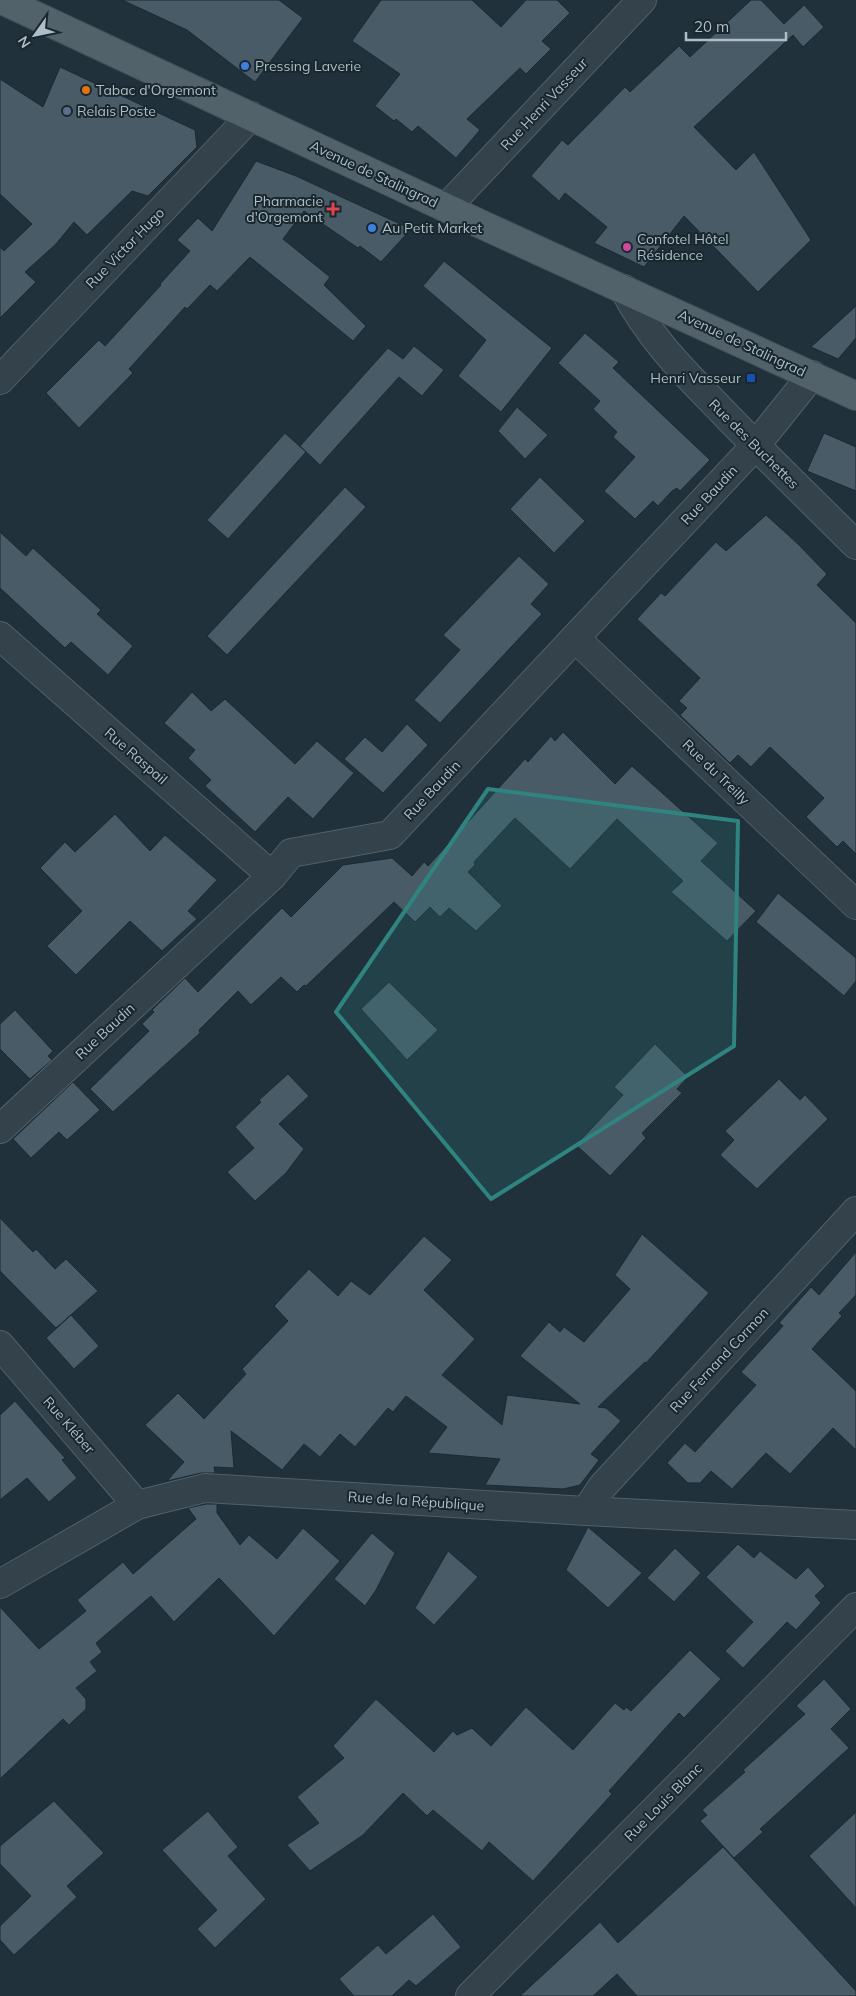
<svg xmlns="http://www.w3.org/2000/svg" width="856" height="1996" font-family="Mulish,sans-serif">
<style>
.building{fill:#485b67;stroke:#1b2932}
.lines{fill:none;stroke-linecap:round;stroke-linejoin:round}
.minor-casing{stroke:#526069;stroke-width:30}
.major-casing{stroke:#404e57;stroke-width:30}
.minor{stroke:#34424b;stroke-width:28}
.major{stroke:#51626b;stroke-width:28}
.marked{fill:#2f8480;fill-opacity:0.2;stroke:#2f8480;stroke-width:4;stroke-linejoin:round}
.shop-dot{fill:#3f7fe0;stroke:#19272f;stroke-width:2}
.food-dot{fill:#e8710a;stroke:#19272f;stroke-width:2}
.service-dot{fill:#5c6f8a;stroke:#19272f;stroke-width:2}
.health-dot{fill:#e0444e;stroke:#19272f;stroke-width:2}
.hotel-dot{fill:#d1479c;stroke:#19272f;stroke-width:2}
.transit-dot{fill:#1a4fb4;stroke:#19272f;stroke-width:2}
.labels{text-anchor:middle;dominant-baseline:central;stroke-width:4;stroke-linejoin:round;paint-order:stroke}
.poi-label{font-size:14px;fill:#afbdc7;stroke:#19272f;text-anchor:start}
.street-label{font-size:14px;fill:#afbdc7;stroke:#19272f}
</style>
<rect width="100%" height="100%" fill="#20313b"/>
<g class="building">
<polygon points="122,0 279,0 303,18 255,82 187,30"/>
<polygon points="381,0 472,0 501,27 526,0 557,0 570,13 542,41 551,49 526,74 520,68 467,119 480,130 456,158 418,126 412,132 396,119 394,121 375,106 400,74 352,41"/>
<polygon points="751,0 761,0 784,24 804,5 824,27 803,47 793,35 694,127 736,170 754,152 811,240 758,292 684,216 644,267 594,243 607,227 565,193 559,201 531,176 562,140 568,145 625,87 630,92 679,46 690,57"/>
<polygon points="60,67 195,130 197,147 148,196 132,191 87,235 74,222 56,244 25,272 36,282 0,318 0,247 4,251 32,224 0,194 0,79 43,107"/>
<polygon points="256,161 296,176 411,229 381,262 360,246 358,248 304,211 283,239 330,277 324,285 366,326 353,341 250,257 217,291 210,285 187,309 185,307 129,369 133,373 79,428 46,393 99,340 105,346 161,285 160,284 190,251 177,240 198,218 212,231"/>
<polygon points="444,261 552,348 501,412 458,376 486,340 423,286"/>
<polygon points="856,306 856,338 838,359 811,347"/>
<polygon points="585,333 619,362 613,368 710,460 680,491 677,488 672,491 658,506 653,501 635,519 604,491 635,457 613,437 617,432 593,409 600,401 558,363"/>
<polygon points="414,346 444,370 422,396 399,377 320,465 300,446 388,348 403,359"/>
<polygon points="517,407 548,435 525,459 498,431"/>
<polygon points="285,433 306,452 228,539 207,520"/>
<polygon points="824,433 856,447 856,491 807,471"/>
<polygon points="540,477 585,521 554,553 510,509"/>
<polygon points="345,487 366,507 227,655 207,636"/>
<polygon points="766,515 798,544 827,574 817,585 856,623 856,854 843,841 837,847 806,817 824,798 770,747 751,767 738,755 730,763 680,715 687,708 679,701 700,678 637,619 661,593 665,596 716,542 726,551"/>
<polygon points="0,532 26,556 33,548 101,610 97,614 133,646 108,675 71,642 65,648 0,588"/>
<polygon points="519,556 549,584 531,604 542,614 440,723 414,700 460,650 443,635"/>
<polygon points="192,692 211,711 225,699 295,764 317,741 354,773 313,819 288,797 255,832 205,786 211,780 188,758 195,750 164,723"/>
<polygon points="407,724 428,745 383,793 344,759 365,737 382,752"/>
<polygon points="563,732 615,784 632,766 718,843 701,861 756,911 727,941 671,892 683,881 617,819 570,869 515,818 474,862 475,865 468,872 502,906 476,931 449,908 440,917 430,907 415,922 394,902 306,986 304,985 297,992 281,977 251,1005 238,991 199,1030 200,1033 113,1112 90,1089 149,1031 142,1024 154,1012 152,1010 185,978 198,992 282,908 291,917 343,865 392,858 412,876 424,862 428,866 525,759 528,762 551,736 555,741"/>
<polygon points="115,814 150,851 165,835 217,880 188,911 197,919 162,951 130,921 76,975 47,946 82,911 40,868 65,842 75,852"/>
<polygon points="778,893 856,958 856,981 844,996 756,922"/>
<polygon points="389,982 438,1030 407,1060 361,1009"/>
<polygon points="15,1010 53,1051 48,1056 52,1060 30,1079 0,1049 0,1024"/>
<polygon points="655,1044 688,1077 677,1089 682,1093 642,1133 646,1138 610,1176 576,1145 623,1095 614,1087"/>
<polygon points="288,1074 309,1096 279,1124 304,1149 286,1173 255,1201 227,1172 254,1148 235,1127 261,1102 259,1100"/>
<polygon points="779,1079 800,1100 805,1095 828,1119 757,1189 720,1155 734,1140 725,1131"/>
<polygon points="73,1082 100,1110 67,1140 59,1132 31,1158 13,1139"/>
<polygon points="0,1218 33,1252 36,1249 55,1269 66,1259 98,1291 56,1328 0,1271"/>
<polygon points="642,1234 709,1293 646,1363 645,1362 598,1407 606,1408 621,1421 591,1454 599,1460 580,1485 563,1489 485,1485 500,1459 428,1453 447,1427 406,1396 393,1412 388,1408 355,1447 340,1434 320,1457 304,1444 282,1470 231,1431 234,1468 214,1467 215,1473 201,1473 167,1481 184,1462 145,1425 178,1393 204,1419 246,1374 242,1369 288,1321 274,1306 309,1269 338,1296 351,1281 370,1295 424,1236 452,1260 424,1290 475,1339 442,1375 502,1425 507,1395 580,1404 520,1356 549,1322 560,1332 564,1327 584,1342 630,1289 615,1275"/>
<polygon points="856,1252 856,1295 839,1313 842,1316 812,1349 856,1391 856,1450 833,1428 790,1474 766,1453 732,1489 711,1471 700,1483 688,1483 667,1463 685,1443 695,1452 756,1385 741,1372 783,1326 779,1323 811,1287 819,1295"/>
<polygon points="71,1315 99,1346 74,1369 46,1338"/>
<polygon points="15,1401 65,1458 62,1460 77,1478 49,1502 27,1478 0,1500 0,1415"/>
<polygon points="206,1504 217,1504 217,1513 240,1545 249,1535 277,1559 303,1528 340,1561 274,1636 219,1578 174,1622 151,1596 96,1643 102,1652 90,1662 97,1671 76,1688 86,1699 86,1709 69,1725 63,1719 0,1779 0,1607 39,1649 86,1611 77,1600 123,1562 133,1574 196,1519 188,1508"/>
<polygon points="588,1527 642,1573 608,1608 566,1570"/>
<polygon points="372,1533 395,1553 376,1590 365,1606 334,1579"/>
<polygon points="738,1544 754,1558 760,1551 796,1579 808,1567 825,1586 815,1596 821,1603 796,1630 787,1622 743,1668 725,1651 753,1622 706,1577"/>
<polygon points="675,1548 701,1573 674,1602 647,1578"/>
<polygon points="448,1551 478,1577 434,1625 415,1608"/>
<polygon points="690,1650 721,1679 684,1718 679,1713 609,1791 612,1794 533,1881 489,1842 482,1851 433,1810 427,1816 403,1793 363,1835 310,1871 287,1845 319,1823 297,1797 344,1758 333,1746 376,1699 434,1752 453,1731 457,1735 472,1728 491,1746 526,1707 573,1750 615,1703 624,1710 626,1707 631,1711"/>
<polygon points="824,1679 851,1709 831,1729 849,1748 760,1829 763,1832 734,1858 700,1821 707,1815 702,1810 745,1772 743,1770 805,1714 796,1706"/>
<polygon points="54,1801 104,1853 67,1886 77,1897 14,1955 0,1940 0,1926 31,1896 0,1864 0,1846"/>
<polygon points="208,1811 238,1847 228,1856 266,1899 215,1948 197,1929 217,1910 162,1850"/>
<polygon points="856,1812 856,1908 809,1856"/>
<polygon points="723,1847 856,1991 856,1996 637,1996 617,1974 593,1996 520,1996 600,1922 618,1943"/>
<polygon points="433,1914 461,1947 416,1986 409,1980 392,1996 354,1996 339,1979 378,1945 386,1954"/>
</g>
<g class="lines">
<g class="minor-casing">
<g id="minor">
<polyline points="446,208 642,0"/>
<path d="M624 289C649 338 683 371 721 410 765 456 811 500 856 545"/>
<polyline points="0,380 251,116"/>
<polyline points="0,636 272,876"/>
<polyline points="575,638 856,905"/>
<polyline points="0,1129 272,876 291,853 390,835 755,446 812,375"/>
<polyline points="0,1345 137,1505"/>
<polyline points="586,1511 602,1487 856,1211"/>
<polyline points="0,1584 137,1505 205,1488 586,1511 856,1525"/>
<polyline points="470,1996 856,1607"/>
</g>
</g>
<g class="major-casing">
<polyline id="major" points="2,0 487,227 856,396"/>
</g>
<use href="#minor" class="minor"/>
<use href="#major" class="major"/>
</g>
<path class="marked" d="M488 789 738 821 734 1046 491 1199 336 1012Z"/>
<g class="shop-dot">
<circle cx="245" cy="66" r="5"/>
<circle cx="372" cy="228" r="5"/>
</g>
<circle class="food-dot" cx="86" cy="90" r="5"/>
<circle class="service-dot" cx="67" cy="111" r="5"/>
<path class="health-dot" d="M330.5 201.5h5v5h5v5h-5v5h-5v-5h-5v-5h5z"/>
<circle class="hotel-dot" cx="627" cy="247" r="5"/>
<rect class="transit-dot" x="746" y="373" width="10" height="10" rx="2.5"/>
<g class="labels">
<g class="poi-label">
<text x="255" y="66">Pressing Laverie</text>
<text x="96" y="90">Tabac d'Orgemont</text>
<text x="77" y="111">Relais Poste</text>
<text x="323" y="201" text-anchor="end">Pharmacie<tspan x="323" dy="16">d'Orgemont</tspan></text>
<text x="382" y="228">Au Petit Market</text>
<text x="637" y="239">Confotel Hôtel<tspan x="637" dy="16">Résidence</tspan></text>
<text x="741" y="378" text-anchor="end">Henri Vasseur</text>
</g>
<g class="street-label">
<text transform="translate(544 104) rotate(-47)">Rue Henri Vasseur</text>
<text transform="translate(374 174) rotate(25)">Avenue de Stalingrad</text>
<text transform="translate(125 248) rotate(-46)">Rue Victor Hugo</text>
<text transform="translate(742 343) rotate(25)">Avenue de Stalingrad</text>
<text transform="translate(754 444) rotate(45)">Rue des Buchettes</text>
<text transform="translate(709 495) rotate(-47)">Rue Baudin</text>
<text transform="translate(136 756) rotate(41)">Rue Raspail</text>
<text transform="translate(716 772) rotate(44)">Rue du Treilly</text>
<text transform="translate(432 790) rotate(-47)">Rue Baudin</text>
<text transform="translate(105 1031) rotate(-43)">Rue Baudin</text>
<text transform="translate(719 1360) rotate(-47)">Rue Fernand Cormon</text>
<text transform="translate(69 1425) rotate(49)">Rue Kléber</text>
<text transform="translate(416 1501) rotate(4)">Rue de la République</text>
<text transform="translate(663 1802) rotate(-45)">Rue Louis Blanc</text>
</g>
</g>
<g transform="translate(35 35) rotate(237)" stroke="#19272f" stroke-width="4" paint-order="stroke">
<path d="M0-4L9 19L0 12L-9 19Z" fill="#afbdc7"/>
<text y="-8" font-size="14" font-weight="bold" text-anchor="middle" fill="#afbdc7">N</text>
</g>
<path d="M686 32v8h100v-8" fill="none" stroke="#afbdc7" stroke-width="2.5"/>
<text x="694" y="32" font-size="15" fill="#afbdc7" stroke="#19272f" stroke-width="4" paint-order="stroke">20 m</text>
</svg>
